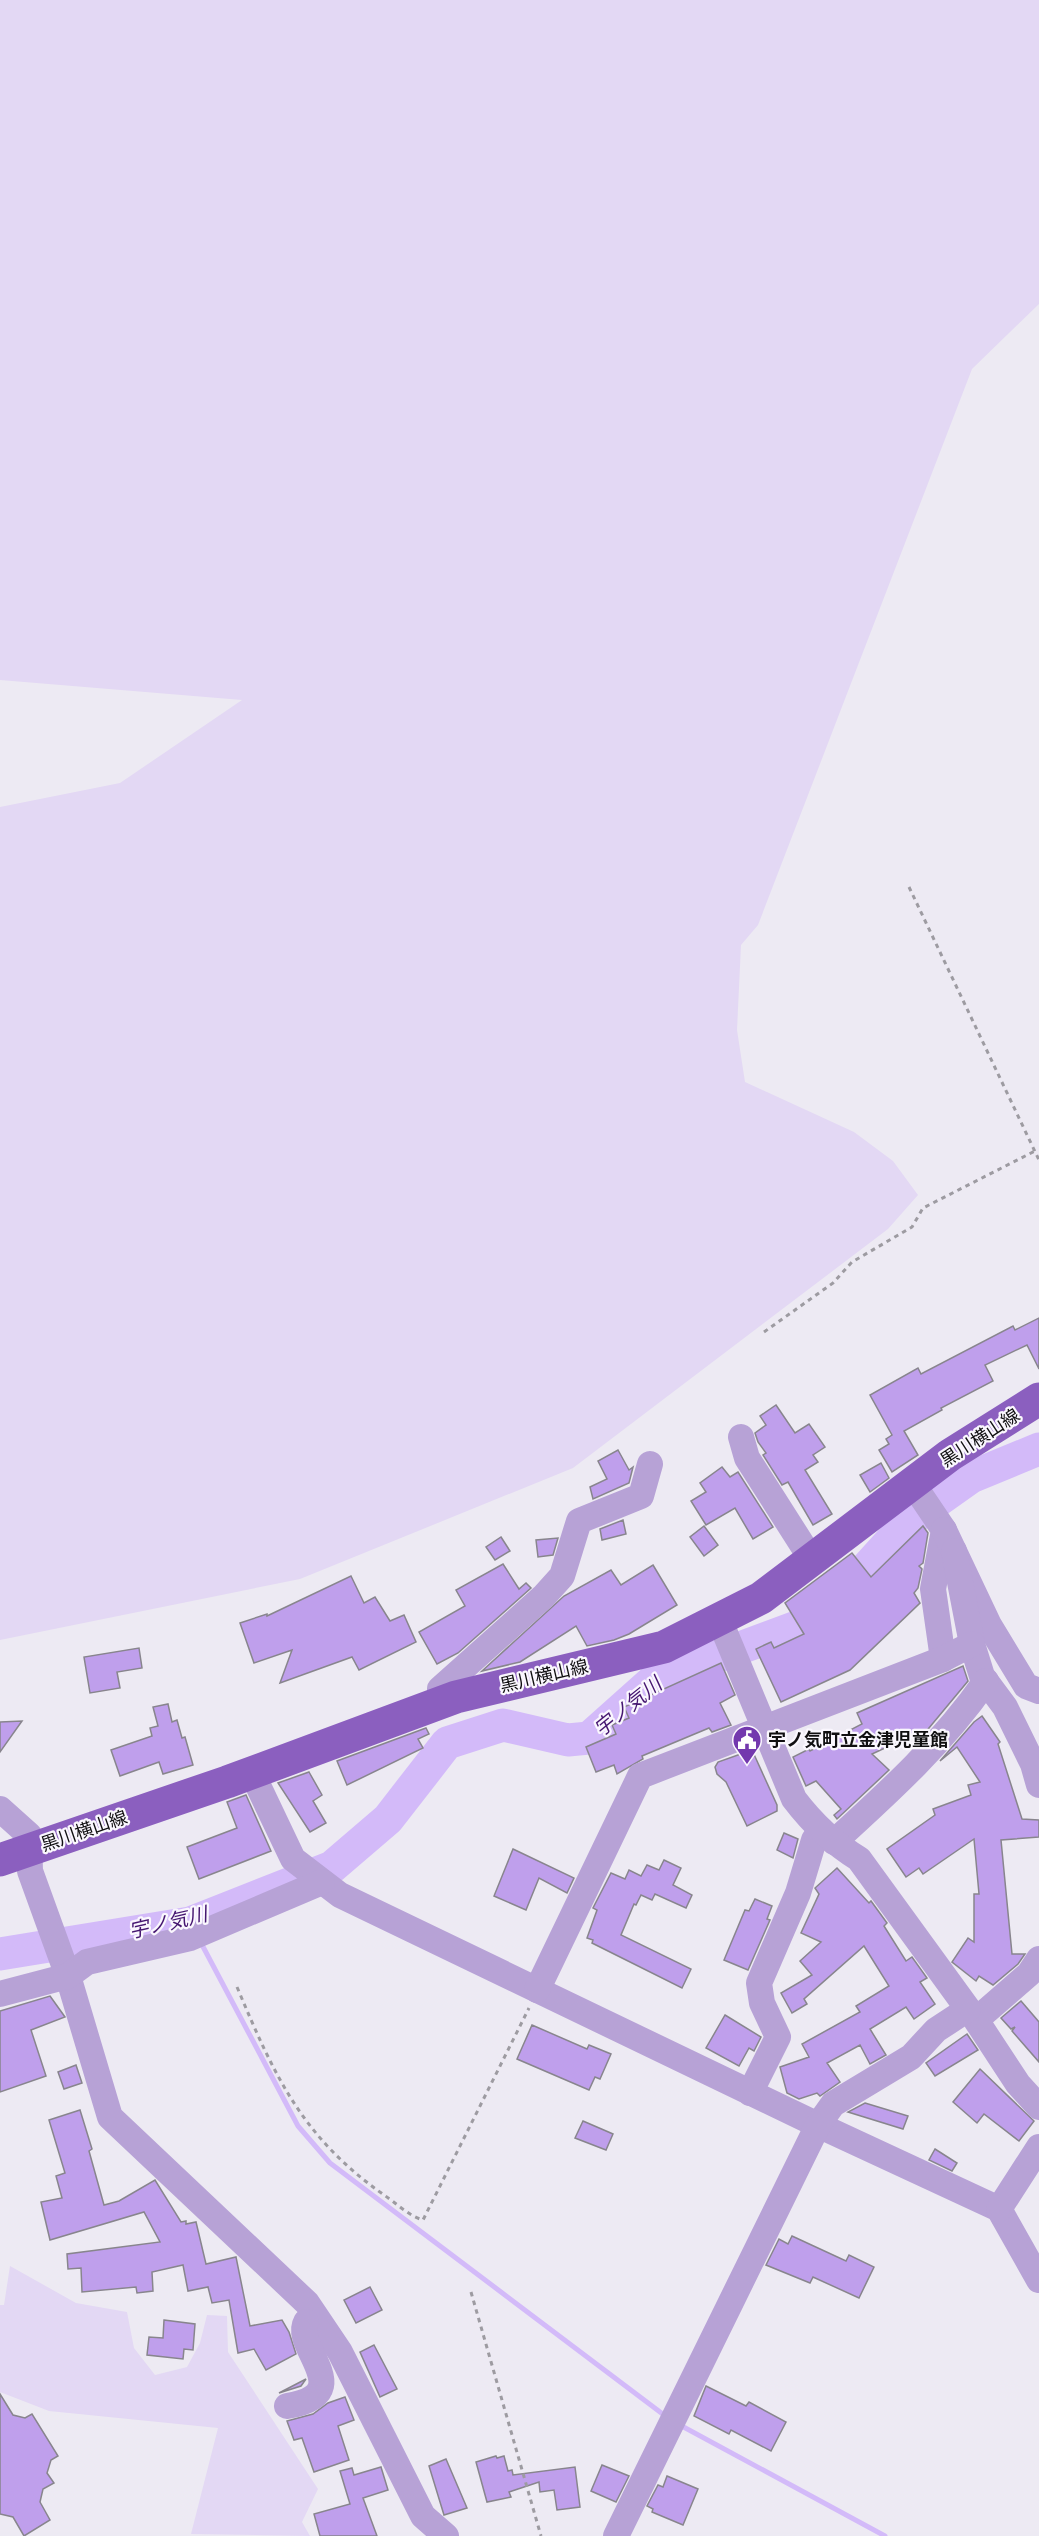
<svg xmlns="http://www.w3.org/2000/svg" width="1039" height="2536" font-family="Signika,'Noto Sans JP',sans-serif">
<style>
.green{fill:#e3d8f4}
.lines{fill:none;stroke-linecap:round;stroke-linejoin:round}
.stream{stroke:#d3baf9;stroke-width:5}
.river{stroke:#d3baf9;stroke-width:33}
.building{fill:#bf9fec;stroke:#88858d;stroke-width:1.5}
.path{stroke:#9d9ba1;stroke-width:3;stroke-dasharray:4.5 4.5;stroke-linecap:butt}
.minor{stroke:#b7a2d6;stroke-width:26}
.major{stroke:#8b5fbf;stroke-width:33}
.labels{text-anchor:middle;dominant-baseline:central;stroke-width:4.5;stroke-linejoin:round;paint-order:stroke}
.street-label{font-size:18px;fill:#100f11;stroke:#faf7fe}
.poi-label{font-size:18px;font-weight:bold;fill:#100f11;stroke:#faf7fe;text-anchor:start}
.water-label{font-size:20px;font-style:italic;fill:#451670;stroke:#faf7fe}
</style>
<rect width="100%" height="100%" fill="#edeaf3"/>
<g class="green">
<polygon points="0,0 1039,0 1039,304 972,369 758,925 741,945 737,1030 745,1082 854,1132 893,1161 918,1195 888,1229 573,1468 300,1579 0,1640 0,807 120,783 242,700 0,680"/>
<polygon points="10,2266 76,2303 127,2312 134,2348 155,2375 187,2367 200,2343 207,2315 227,2316 228,2352 318,2489 302,2522 310,2536 191,2534 218,2428 49,2411 0,2392 0,2305 4,2305"/>
</g>
<g class="lines">
<g class="stream">
<polyline points="200,1941 298,2126 330,2163 668,2418"/>
<polyline points="678,2424 885,2536"/>
</g>
<polyline class="river" points="0,1954 190,1923 332,1867 388,1819 447,1743 503,1725 568,1740 589,1738 654,1680 821,1618 909,1521 971,1477 1039,1449"/>
</g>
<g class="building">
<polygon points="1039,1318 1039,1369 1027,1345 985,1365 993,1381 941,1408 942,1410 904,1431 918,1455 892,1472 879,1450 889,1444 886,1439 892,1435 870,1395 918,1368 921,1374 1013,1326 1015,1330"/>
<polygon points="776,1405 795,1433 809,1424 825,1447 813,1455 818,1462 805,1470 832,1514 813,1525 788,1482 782,1485 763,1455 766,1453 758,1442 755,1433 766,1425 760,1416"/>
<polygon points="618,1450 629,1470 633,1467 629,1483 593,1499 590,1487 607,1479 598,1461"/>
<polygon points="881,1463 889,1478 870,1492 860,1475"/>
<polygon points="722,1467 730,1477 738,1472 773,1527 753,1539 735,1508 706,1525 691,1501 706,1492 700,1483"/>
<polygon points="623,1520 626,1534 602,1540 600,1529"/>
<polygon points="704,1526 718,1545 704,1556 690,1537"/>
<polygon points="923,1526 928,1533 923,1563 919,1566 922,1569 918,1588 914,1593 920,1603 850,1670 781,1702 756,1649 771,1642 774,1648 804,1634 785,1603 852,1553 871,1577"/>
<polygon points="501,1537 510,1551 495,1560 486,1547"/>
<polygon points="558,1538 553,1555 538,1557 536,1540"/>
<polygon points="503,1564 519,1589 526,1583 531,1588 458,1653 437,1664 419,1632 465,1606 456,1590"/>
<polygon points="653,1565 677,1605 629,1634 614,1640 587,1646 576,1626 520,1662 482,1671 564,1596 611,1570 621,1585"/>
<polygon points="351,1576 364,1603 375,1597 390,1621 404,1615 416,1642 359,1670 352,1657 280,1683 292,1650 254,1663 240,1623 267,1614 267,1616"/>
<polygon points="139,1648 142,1668 117,1672 120,1688 90,1693 84,1657"/>
<polygon points="721,1663 735,1695 720,1703 731,1725 712,1732 709,1728 642,1756 643,1759 617,1774 614,1765 596,1772 586,1747 616,1734 612,1725 629,1718 624,1707"/>
<polygon points="963,1666 968,1681 919,1740 915,1734 872,1754 889,1770 837,1819 834,1815 841,1809 816,1781 806,1786 793,1757 809,1749 810,1751 862,1724 857,1713"/>
<polygon points="168,1704 172,1722 177,1720 182,1738 185,1737 193,1765 163,1774 159,1762 120,1776 111,1750 152,1736 150,1728 158,1726 153,1707"/>
<polygon points="982,1716 1000,1742 998,1744 1022,1819 1039,1820 1039,1837 1001,1840 1012,1954 1025,1954 1018,1964 993,1985 979,1976 976,1981 952,1962 968,1938 974,1942 974,1894 979,1894 974,1839 923,1874 919,1868 906,1877 887,1849 935,1815 933,1809 971,1795 968,1785 980,1782 957,1747 940,1761 974,1722"/>
<polygon points="22,1721 0,1752 0,1722"/>
<polygon points="426,1728 429,1734 418,1739 423,1748 347,1785 337,1761"/>
<polygon points="752,1750 777,1805 777,1811 747,1826 726,1782 717,1774 715,1767 718,1762"/>
<polygon points="309,1772 322,1795 313,1801 326,1823 310,1832 278,1783"/>
<polygon points="246,1795 271,1851 199,1879 187,1847 237,1828 227,1802"/>
<polygon points="784,1833 798,1839 793,1858 777,1850"/>
<polygon points="513,1849 574,1878 567,1893 539,1878 526,1910 494,1896"/>
<polygon points="664,1860 681,1868 673,1885 692,1895 686,1908 655,1894 652,1900 641,1895 636,1905 634,1904 621,1935 691,1969 682,1988 592,1943 593,1940 587,1938 597,1910 593,1908 611,1873 625,1879 629,1870 641,1876 647,1865 659,1870"/>
<polygon points="837,1868 869,1903 871,1901 887,1923 884,1926 906,1961 912,1957 927,1978 920,1982 935,2004 914,2019 906,2007 870,2029 886,2055 870,2064 860,2045 827,2063 840,2082 820,2096 817,2093 799,2099 787,2093 780,2067 809,2057 802,2044 860,2012 856,2006 889,1986 864,1946 804,1999 807,2004 792,2013 781,1993 812,1975 800,1961 821,1942 801,1933 819,1894 815,1888"/>
<polygon points="755,1899 772,1906 767,1919 770,1920 748,1970 724,1960 745,1910 749,1911"/>
<polygon points="50,1996 65,2017 31,2030 46,2076 0,2092 0,2011"/>
<polygon points="1021,2001 1039,2022 1039,2062 1012,2031 1015,2027 1011,2029 1001,2018"/>
<polygon points="725,2015 761,2037 754,2051 749,2048 739,2066 706,2048"/>
<polygon points="532,2025 587,2049 589,2045 611,2054 600,2079 595,2077 589,2090 517,2059"/>
<polygon points="967,2034 978,2050 935,2076 926,2063"/>
<polygon points="76,2065 82,2083 64,2089 58,2072"/>
<polygon points="980,2069 1034,2121 1019,2141 984,2114 977,2123 953,2102"/>
<polygon points="865,2103 908,2116 903,2129 848,2112"/>
<polygon points="80,2110 92,2149 89,2151 104,2205 119,2201 155,2180 181,2222 186,2221 186,2224 196,2222 206,2264 236,2257 250,2326 282,2320 289,2332 296,2354 266,2370 254,2349 238,2353 229,2300 212,2303 208,2287 188,2291 183,2265 152,2272 153,2291 137,2293 136,2287 82,2292 81,2268 68,2269 67,2254 160,2242 144,2212 50,2240 41,2202 62,2198 56,2176 65,2173 49,2120"/>
<polygon points="583,2121 613,2134 606,2150 575,2138"/>
<polygon points="935,2149 957,2163 952,2171 929,2160"/>
<polygon points="792,2236 846,2261 849,2255 874,2267 859,2298 813,2277 810,2283 766,2265 779,2239 788,2244"/>
<polygon points="370,2287 382,2310 356,2323 344,2300"/>
<polygon points="164,2320 195,2324 193,2350 184,2349 183,2359 147,2355 149,2337 163,2338"/>
<polygon points="374,2345 397,2389 380,2397 360,2352"/>
<polygon points="306,2379 301,2386 279,2393"/>
<polygon points="706,2386 746,2406 749,2402 786,2422 771,2451 731,2430 729,2434 694,2416"/>
<polygon points="0,2394 13,2415 25,2418 32,2414 58,2456 51,2460 47,2473 54,2483 43,2489 40,2502 50,2520 24,2536 13,2517 0,2514"/>
<polygon points="345,2397 354,2420 338,2426 349,2460 314,2472 302,2438 294,2440 287,2421 313,2414 328,2403"/>
<polygon points="496,2456 497,2458 504,2456 508,2471 512,2470 513,2475 575,2467 580,2507 557,2510 554,2490 540,2492 539,2482 509,2492 511,2497 487,2502 476,2462"/>
<polygon points="446,2459 467,2508 444,2515 429,2466"/>
<polygon points="602,2465 629,2476 616,2502 591,2491"/>
<polygon points="381,2467 388,2490 363,2498 377,2536 320,2536 314,2514 350,2504 340,2471 352,2468 354,2475"/>
<polygon points="667,2476 698,2489 683,2525 652,2512 653,2509 647,2506 658,2485 663,2487"/>
</g>
<g class="lines">
<g class="path">
<polyline points="909,887 1039,1160"/>
<polyline points="764,1332 833,1283 852,1262 912,1227 923,1208 1035,1151"/>
<path d="M237 1987C275 2077 302 2137 384 2195 396 2203 409 2216 423 2220L529 2008"/>
<polyline points="471,2292 541,2536"/>
</g>
<g class="minor">
<polyline points="741,1437 747,1458 812,1560"/>
<polyline points="913,1484 944,1530 933,1589 943,1659"/>
<polyline points="944,1530 989,1625 1026,1686 1039,1691"/>
<polyline points="954,1551 972,1644 982,1676 1005,1707 1033,1764 1039,1785"/>
<polyline points="441,1702 440,1689 544,1596 562,1576 579,1521 641,1496 650,1464"/>
<polyline points="252,1773 293,1859 340,1895 818,2125 999,2209 1039,2280"/>
<polyline points="0,1809 29,1835 30,1871 68,1976 110,2117 307,2303 340,2352 423,2516 446,2536"/>
<path d="M834 1842C890 1791 942 1744 986 1681"/>
<polyline points="1039,1959 1029,1974 976,2020 1018,2084 1039,2107"/>
<polyline points="537,1990 640,1776 943,1659 972,1644"/>
<polyline points="0,1994 68,1976 87,1962 190,1938 322,1882"/>
<polyline points="750,2093 778,2037 762,2003 759,1983 798,1893 814,1840 821,1830"/>
<polyline points="999,2209 1039,2147"/>
<path d="M287 2406C360 2394 292 2347 306 2322"/>
<path d="M616 2536 818 2125 833 2104 911 2057 936 2030 968 2009 859 1859C833 1843 813 1824 794 1799L720 1621"/>
</g>
<polyline class="major" points="0,1860 227,1782 456,1697 664,1647 761,1598 950,1455 1039,1399"/>
</g>
<defs>
<g id="civic-pin" transform="scale(1.5)"><path d="M0 17L-7.5 6A9.5 9.5 0 1 1 7.5 6Z" fill="#7338ae" stroke="#faf7fe"/><path d="M-.6-6.5H3V-4.5H.6V-3L4-1V1h2V6H-6V1h2V-1L-.6-3ZM-1.2 2.5V6h2.4V2.5Z" fill="#fff"/></g>
</defs>
<g fill-rule="evenodd">
<use href="#civic-pin" x="747" y="1740"/>
</g>
<g class="labels">
<g class="street-label">
<text transform="translate(980 1438) rotate(-33)">黒川横山線</text>
<text transform="translate(544 1676) rotate(-13)">黒川横山線</text>
<text transform="translate(84 1831) rotate(-19)">黒川横山線</text>
</g>
<g class="poi-label">
<text x="768" y="1740">宇ノ気町立金津児童館</text>
</g>
<g class="water-label">
<text transform="translate(628 1707) rotate(-39)">宇ノ気川</text>
<text transform="translate(168 1923) rotate(-13)">宇ノ気川</text>
</g>
</g>
</svg>
